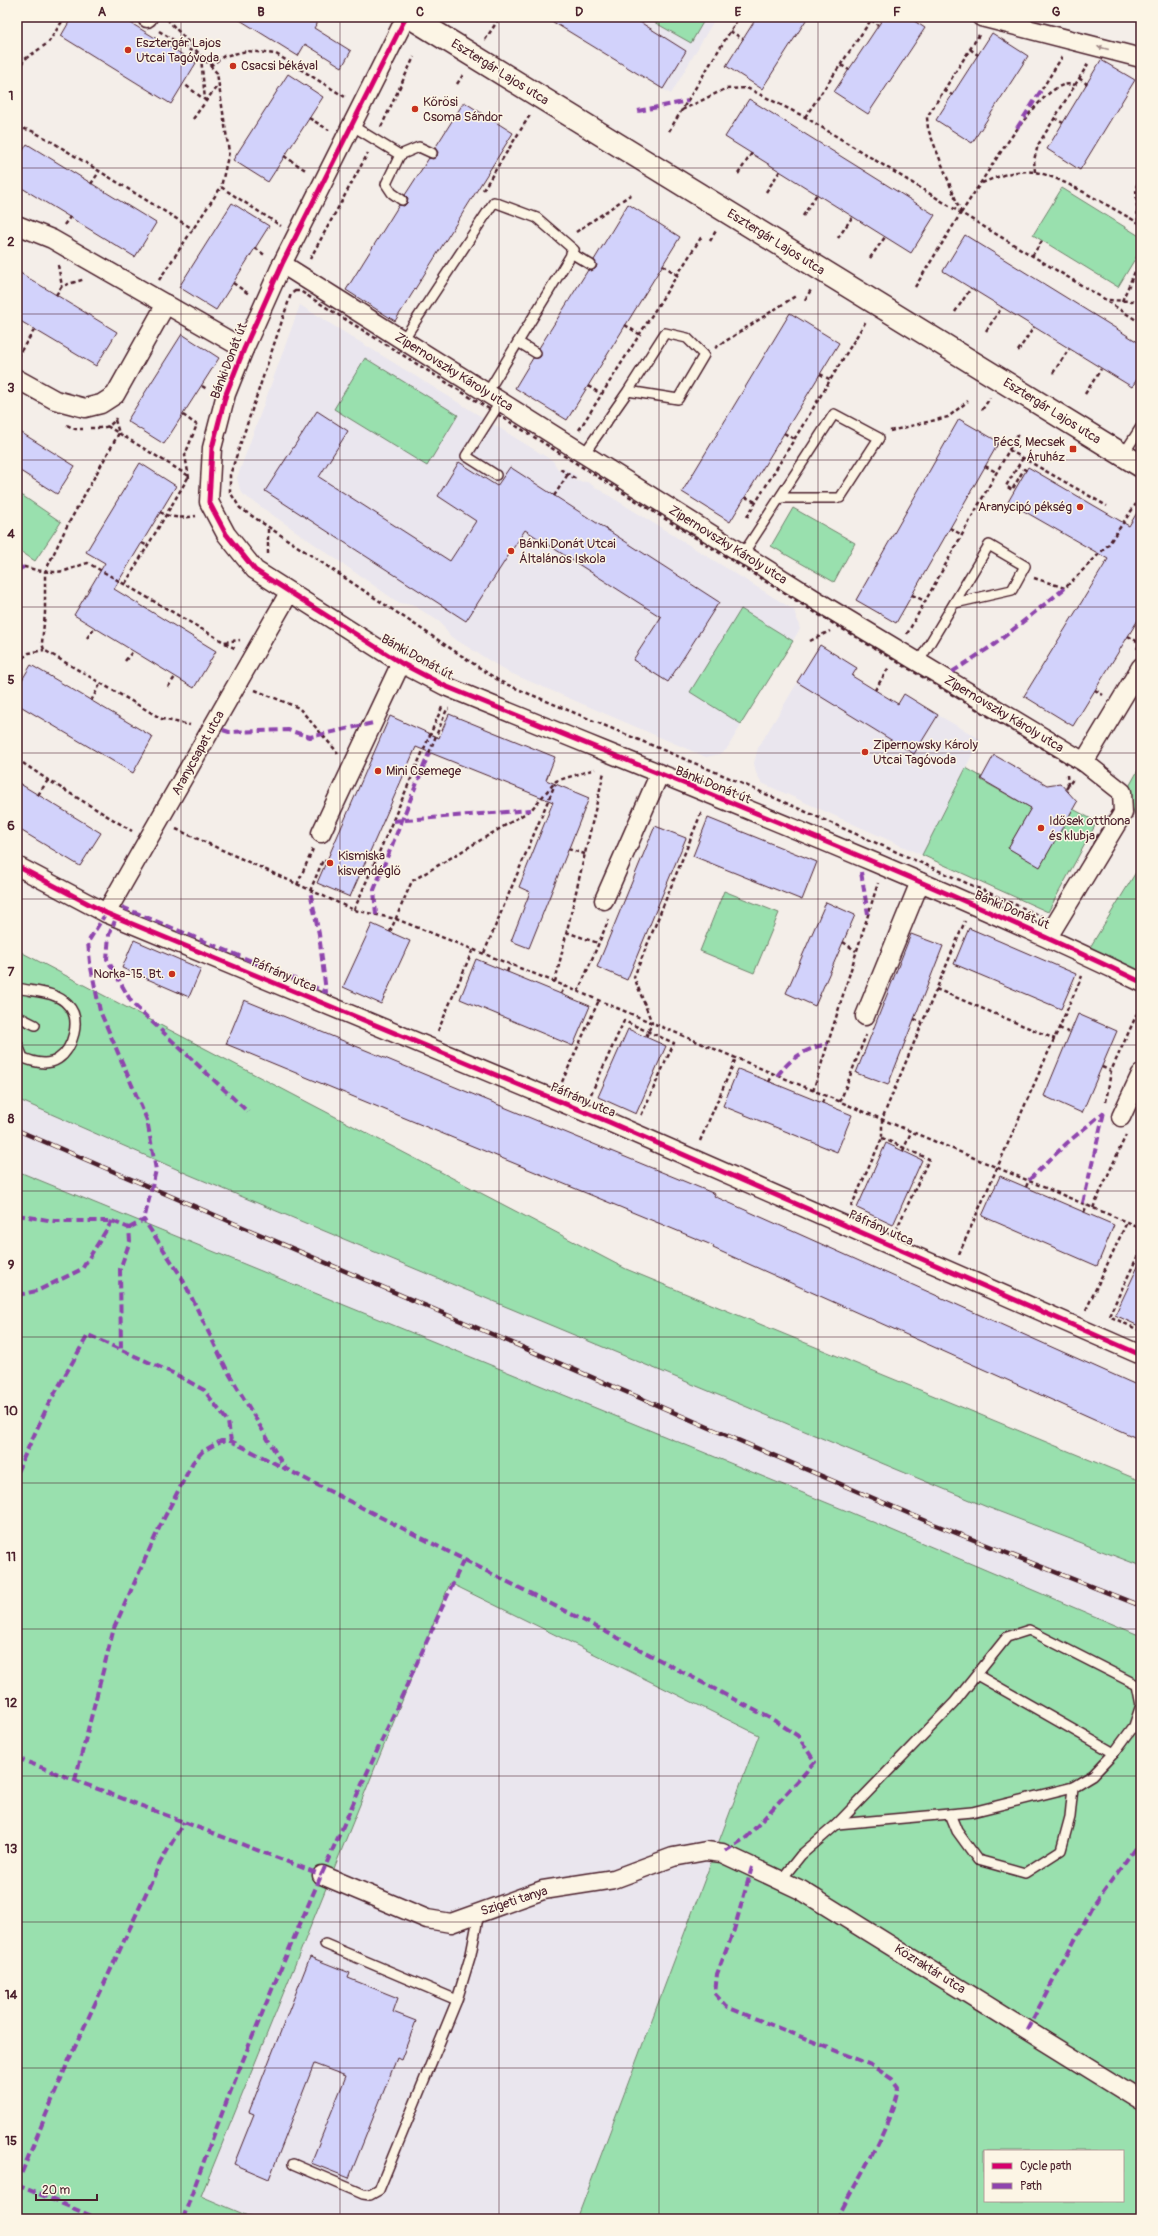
<svg xmlns="http://www.w3.org/2000/svg" width="1158" height="2236" font-family="Pangolin,sans-serif">
<style>
.built{fill:#eae6ee}
.green{fill:#99e0ae;stroke:#72806c;fill-rule:evenodd}
.building{fill:#d2d2fb;stroke:#4a1f2b}
.lines{fill:none;stroke-linecap:round;stroke-linejoin:round}
.lane-casing{stroke:#4a1f2b;stroke-width:12}
.street-casing{stroke:#4a1f2b;stroke-width:21}
.secondary-casing{stroke:#4a1f2b;stroke-width:25}
.path{stroke:#4a1f2b;stroke-width:2.5;stroke-dasharray:4 3;stroke-linecap:butt}
.lane{stroke:#fcf5e5;stroke-width:9}
.street{stroke:#fcf5e5;stroke-width:18}
.secondary{stroke:#fcf5e5;stroke-width:22}
.rail-casing{stroke:#4a1f2b;stroke-width:4.5}
.rail{stroke:#fcf5e5;stroke-width:3;stroke-dasharray:9;stroke-linecap:butt}
.quiet{stroke:#8e44ad;stroke-width:4;stroke-dasharray:8 4;stroke-linecap:butt}
.cycleway-casing{stroke:#fcf5e5;stroke-width:8}
.cycleway{stroke:#d6006c;stroke-width:5}
.oneway{fill:#a38a88}
.grid{fill:none;stroke:#4a1f2b;stroke-width:1;stroke-opacity:0.55}
.poi-dot{fill:#c8321e;stroke:#fcf5e5;stroke-width:1.5}
.labels{text-anchor:middle;dominant-baseline:central;stroke-width:3;stroke-linejoin:round;paint-order:stroke}
.poi-label{font-size:13px;fill:#4a1f2b;stroke:#fcf5e5;text-anchor:start}
.street-label{font-size:13px;fill:#4a1f2b;stroke:#fcf5e5}
.neatline{fill:none;stroke:#4a1f2b;stroke-width:1.5}
.grid-label{font-size:13px;text-anchor:middle;font-weight:bold;fill:#4a1f2b}
</style>
<rect width="100%" height="100%" fill="#f4eee9"/>
<filter id="ink" filterUnits="userSpaceOnUse"><feTurbulence type="fractalNoise" baseFrequency=".025" numOctaves="2"/><feDisplacementMap in="SourceGraphic" scale="8" xChannelSelector="R" yChannelSelector="G"/><feConvolveMatrix kernelMatrix="1 2 1 2 8 2 1 2 1" color-interpolation-filters="sRGB"/></filter>
<g filter="url(#ink)">
<g class="built">
<polygon points="545,17 716,17 671,94"/>
<polygon points="300,305 553,461 559,471 562,467 577,476 575,481 587,482 794,610 800,629 726,750 720,754 706,757 508,672 450,636 440,622 413,605 399,603 244,495 240,490 237,478"/>
<polygon points="820,645 857,668 852,676 898,704 938,715 980,739 922,855 762,783 756,773 754,763 758,748"/>
<polygon points="17,1099 190,1175 987,1507 1141,1566 1141,1636 847,1511 17,1171"/>
<polygon points="450,1583 759,1735 577,2219 255,2219 201,2196"/>
</g>
<g class="green">
<polygon points="645,17 706,17 691,43"/>
<polygon points="1062,188 1141,237 1141,249 1118,287 1033,235"/>
<polygon points="365,358 458,415 427,466 334,409"/>
<polygon points="20,494 61,522 35,561 17,549 17,498"/>
<polygon points="793,508 855,543 834,582 771,546"/>
<polygon points="741,609 793,641 741,724 690,692"/>
<polygon points="1141,765 1141,829 1126,792"/>
<polygon points="966,768 982,777 981,780 1031,808 1008,848 1040,866 1073,809 1097,822 1048,912 922,855"/>
<polygon points="1141,864 1141,974 1089,949"/>
<polygon points="724,891 779,913 754,973 700,951"/>
<polygon points="17,950 626,1269 1141,1481 1141,1566 987,1507 190,1175 17,1099"/>
<path d="M17 1171 847 1511 1141 1636V2219H577L759 1735 450 1583 201 2196 255 2219H17ZM985 2151H1123V2201H985Z"/>
</g>
<g class="building">
<polygon points="72,17 121,17 196,63 171,104 61,36"/>
<polygon points="235,17 321,17 314,28 351,51 342,67 305,44 298,56"/>
<polygon points="545,17 632,17 686,51 663,89"/>
<polygon points="757,17 808,17 762,89 726,66"/>
<polygon points="884,17 908,17 925,28 868,114 834,92"/>
<polygon points="992,33 1028,56 972,143 936,120"/>
<polygon points="1101,60 1135,80 1080,170 1047,149"/>
<polygon points="288,74 323,97 268,182 233,160"/>
<polygon points="749,99 935,215 911,253 725,137"/>
<polygon points="464,102 513,133 395,321 346,290 399,205 404,206 407,203 408,198 405,195 429,158 433,159 437,156 438,152 435,148"/>
<polygon points="27,144 156,223 135,257 17,185 17,160"/>
<polygon points="232,203 269,226 216,310 179,287"/>
<polygon points="628,204 680,237 567,420 515,388 533,358 538,358 541,356 539,348 588,270 591,271 596,268 597,265 594,260"/>
<polygon points="965,235 1141,344 1141,373 1132,387 943,271"/>
<polygon points="17,271 117,332 96,366 17,319"/>
<polygon points="790,313 839,343 730,522 682,492"/>
<polygon points="182,334 219,358 164,444 127,421"/>
<polygon points="317,411 348,431 319,477 450,561 476,521 438,496 459,462 497,486 510,467 719,602 668,682 633,660 661,617 525,530 466,621 265,491"/>
<polygon points="959,419 999,442 896,623 856,600"/>
<polygon points="17,430 75,466 57,494 17,469"/>
<polygon points="140,463 176,486 114,589 216,651 194,688 74,615 105,563 86,552"/>
<polygon points="1028,467 1129,526 1141,506 1141,615 1073,726 1024,696 1108,559 1008,502"/>
<polygon points="820,645 857,668 852,676 898,704 904,694 938,715 914,754 797,682"/>
<polygon points="31,665 153,737 133,773 17,704 17,688"/>
<polygon points="449,714 555,757 546,780 589,798 529,948 511,941 530,892 519,887 553,802 416,747 350,897 317,883 390,716 439,738"/>
<polygon points="994,755 1047,785 1060,783 1077,802 1040,867 1008,848 1031,808 981,779"/>
<polygon points="17,782 101,833 80,866 17,828"/>
<polygon points="708,818 817,862 802,900 693,856"/>
<polygon points="655,826 686,838 627,980 597,967"/>
<polygon points="826,902 855,915 815,1006 786,993"/>
<polygon points="372,924 410,941 381,1004 343,987"/>
<polygon points="969,928 1076,974 1061,1009 954,964"/>
<polygon points="911,934 943,946 888,1085 856,1073"/>
<polygon points="134,940 201,969 189,997 122,968"/>
<polygon points="476,959 590,1006 573,1046 460,999"/>
<polygon points="244,1000 715,1194 714,1196 1141,1387 1141,1440 713,1248 714,1246 226,1044"/>
<polygon points="1078,1014 1117,1031 1082,1113 1044,1096"/>
<polygon points="628,1029 666,1046 636,1114 598,1097"/>
<polygon points="738,1069 852,1115 837,1152 723,1106"/>
<polygon points="886,1143 922,1160 893,1225 857,1208"/>
<polygon points="1000,1176 1114,1225 1097,1266 982,1216"/>
<polygon points="1141,1260 1141,1327 1115,1315"/>
<polygon points="310,1957 350,1973 348,1978 398,1998 393,2012 416,2021 401,2060 397,2058 349,2178 311,2163 346,2076 314,2064 269,2179 234,2164 254,2114 249,2112"/>
</g>
<g class="lines">
<g class="lane-casing">
<g id="lane">
<polyline points="351,125 400,155 386,184 392,193 402,200"/>
<polyline points="400,155 419,147 432,153"/>
<polyline points="571,253 591,265"/>
<polyline points="403,340 494,202 537,218 574,250 487,393"/>
<polyline points="518,342 536,353"/>
<polyline points="584,454 628,391 665,333 687,338 704,355 678,399 628,391"/>
<polyline points="1123,455 1141,427"/>
<polyline points="496,475 466,456 501,401"/>
<polyline points="743,554 834,414 879,438 840,498 780,498"/>
<polyline points="918,663 989,545 1025,566 1012,590 955,603"/>
<path d="M17 988C34 992 56 991 68 1005 82 1019 73 1049 58 1059 46 1067 29 1061 17 1055"/>
<polyline points="17,1016 35,1025"/>
<polyline points="17,1043 23,1058"/>
<polyline points="977,1675 1114,1753"/>
<polyline points="950,1814 957,1831 978,1860 1025,1873 1061,1850 1070,1817 1073,1787"/>
<polyline points="837,1824 972,1812 1073,1787 1093,1775 1114,1753 1134,1726 1141,1705"/>
<polyline points="781,1880 801,1855 837,1824 954,1703 1007,1637 1029,1630 1137,1685 1141,1705"/>
<polyline points="325,1944 457,2000"/>
<polyline points="293,2164 363,2194 370,2195 379,2190 457,2000 471,1954 479,1913"/>
</g>
</g>
<g class="street-casing">
<g id="street">
<path d="M406 17 282 264 244 349 226 394 212 448 209 502 226 534 255 570 401 663 445 686C678 782 914 873 1141 982"/>
<polyline points="981,17 1141,58"/>
<polyline points="147,18 148,17"/>
<polyline points="17,225 52,239 244,349"/>
<polyline points="282,264 830,609 1084,762 1141,667"/>
<polyline points="17,379 55,400 85,408 101,404 115,395 166,304"/>
<polyline points="321,833 401,663"/>
<polyline points="17,866 106,913 609,1122 1141,1355"/>
<polyline points="604,900 659,775"/>
<polyline points="106,913 289,593"/>
<polyline points="1048,937 1123,813 1122,792 1084,762"/>
<polyline points="865,1016 920,882"/>
<polyline points="1121,1117 1141,1074"/>
<polyline points="322,1875 427,1919 451,1923 543,1890 614,1879 673,1857 706,1851 722,1853 801,1890 1141,2101"/>
</g>
</g>
<g class="secondary-casing">
<polyline id="secondary" points="410,17 1141,466"/>
</g>
<g class="path">
<polyline points="167,19 217,73 229,152 221,187"/>
<polyline points="871,20 878,25"/>
<polyline points="159,31 201,57 205,100 184,84"/>
<polyline points="730,31 743,39"/>
<polyline points="485,40 500,17"/>
<polyline points="970,49 978,55"/>
<polyline points="841,65 849,70"/>
<polyline points="210,66 224,56 247,51 276,54 345,97"/>
<polyline points="17,70 25,59 48,43 65,17"/>
<polyline points="1079,78 1087,84"/>
<polyline points="457,84 463,75"/>
<polyline points="1042,89 1062,57"/>
<polyline points="944,90 952,95"/>
<polyline points="682,110 725,89 747,88 805,117 961,213"/>
<polyline points="805,117 873,17"/>
<polyline points="309,118 329,130"/>
<polyline points="1054,118 1063,123"/>
<polyline points="193,119 217,86"/>
<polyline points="17,127 32,131 49,140 193,229"/>
<polyline points="381,127 414,57"/>
<polyline points="669,131 739,17"/>
<polyline points="284,156 307,171"/>
<polyline points="1035,172 1034,160 1038,145 1088,64"/>
<polyline points="738,174 752,153"/>
<path d="M982 183C999 176 1016 169 1035 172 1063 177 1114 210 1141 224"/>
<polyline points="91,184 99,172"/>
<polyline points="483,190 530,115"/>
<polyline points="766,192 780,171"/>
<polyline points="961,213 928,129 927,117 979,35"/>
<path d="M961 213C981 184 1032 95 1063 85 1067 84 1072 84 1075 85"/>
<polyline points="803,216 817,194"/>
<polyline points="1138,222 1136,188 1141,173"/>
<polyline points="64,225 70,217"/>
<polyline points="576,232 633,193"/>
<polyline points="838,238 853,216"/>
<polyline points="710,241 717,229"/>
<polyline points="255,248 266,256"/>
<polyline points="1032,256 1042,241"/>
<polyline points="870,258 885,237"/>
<polyline points="310,259 368,153"/>
<polyline points="58,265 62,286"/>
<polyline points="663,265 677,275"/>
<polyline points="159,280 221,187 281,226"/>
<polyline points="233,283 249,294"/>
<polyline points="915,287 961,213 1106,300 1132,301 1141,296"/>
<polygon points="295,291 300,291 824,618 1110,789 1117,802 1050,920 725,776 501,682 240,508 230,492 230,475 291,294"/>
<polyline points="56,295 62,286 85,279"/>
<polyline points="805,300 812,288"/>
<polyline points="1122,301 1141,258"/>
<polyline points="1108,302 1141,323"/>
<polyline points="955,312 971,288"/>
<polyline points="625,325 639,334"/>
<polyline points="986,331 1002,307"/>
<polyline points="715,348 797,295"/>
<polyline points="1018,351 1034,327"/>
<polyline points="17,357 35,329"/>
<polyline points="1053,373 1069,349"/>
<polyline points="820,374 831,380"/>
<polyline points="202,386 207,389"/>
<polyline points="588,386 601,394"/>
<polyline points="1085,394 1101,369"/>
<polyline points="982,410 990,398"/>
<polyline points="17,412 21,404"/>
<polyline points="183,415 197,425"/>
<polyline points="115,420 119,433 66,528 45,572 45,613 42,643 44,650 162,719 190,725"/>
<polyline points="67,425 75,429 83,429"/>
<polyline points="107,426 189,476 125,584"/>
<path d="M90 428C101 428 110 429 116 418"/>
<polyline points="579,430 702,236"/>
<polyline points="890,431 948,417 968,401"/>
<polyline points="784,433 794,439"/>
<polyline points="1009,450 1107,506"/>
<polyline points="1023,458 1006,486 1012,490 1024,469 1027,471"/>
<polyline points="985,466 996,472"/>
<polyline points="560,469 576,479"/>
<polyline points="189,478 185,455 196,427"/>
<polyline points="554,496 568,474"/>
<polyline points="745,497 756,502"/>
<path d="M160 512C172 519 183 518 196 516"/>
<polyline points="747,517 866,321"/>
<polyline points="950,528 962,535"/>
<polyline points="142,543 148,546"/>
<polyline points="268,554 268,527"/>
<path d="M17 565C32 569 48 574 64 571 73 569 79 565 88 563L224 642 240 640"/>
<polyline points="1034,578 1065,588 1108,545 1136,504"/>
<polyline points="912,595 925,601"/>
<polyline points="907,634 1019,432"/>
<polyline points="1128,636 1140,643"/>
<polyline points="87,638 95,627"/>
<polyline points="810,641 830,631"/>
<polyline points="225,643 236,649"/>
<polyline points="1137,649 1141,641"/>
<polyline points="125,661 133,651"/>
<polyline points="17,662 29,653 44,650"/>
<polyline points="168,687 175,677"/>
<polyline points="255,690 299,708 338,753"/>
<polyline points="875,690 889,667"/>
<polyline points="1095,690 1103,695"/>
<polyline points="91,701 101,683"/>
<polyline points="429,753 447,709 449,709"/>
<polyline points="17,759 48,780 132,831"/>
<polyline points="1067,775 1068,786"/>
<polyline points="1066,789 1074,778"/>
<polyline points="38,795 48,780"/>
<polyline points="176,829 354,910 396,919 555,982 1141,1228"/>
<polyline points="17,831 18,829"/>
<polyline points="568,849 585,854"/>
<polyline points="297,885 313,849"/>
<polyline points="310,891 323,860 326,861"/>
<polyline points="354,910 443,705"/>
<polyline points="390,932 412,881 531,810 556,781 595,769"/>
<polyline points="566,932 598,943"/>
<polyline points="843,942 856,951"/>
<polyline points="484,953 555,784"/>
<polyline points="507,972 510,964"/>
<polyline points="555,982 604,772"/>
<polyline points="936,989 1055,1039"/>
<polyline points="578,992 609,919"/>
<polyline points="561,994 565,986"/>
<polyline points="914,1019 922,1022"/>
<polyline points="1059,1028 1070,1033"/>
<polyline points="438,1031 473,949"/>
<polyline points="646,1037 652,1023 634,977 702,811"/>
<polyline points="1102,1067 1111,1071"/>
<polyline points="562,1082 599,1000"/>
<polyline points="769,1082 773,1074"/>
<polyline points="813,1091 878,883"/>
<polyline points="591,1094 624,1021 674,1043 641,1116"/>
<polyline points="840,1102 866,1035"/>
<polyline points="1106,1102 1111,1071 1141,1005"/>
<polyline points="822,1103 825,1096"/>
<polyline points="882,1138 929,1159 897,1228"/>
<polyline points="700,1141 736,1058"/>
<polyline points="903,1151 911,1132"/>
<polyline points="1026,1187 1029,1180"/>
<polyline points="851,1207 882,1138 882,1119 965,921"/>
<polyline points="1093,1208 1126,1135"/>
<polyline points="1084,1212 1087,1205"/>
<polyline points="1141,1249 1109,1316 1141,1331"/>
<polyline points="959,1254 1082,976"/>
<polyline points="1086,1310 1127,1222"/>
</g>
<use href="#lane" class="lane"/>
<use href="#street" class="street"/>
<use href="#secondary" class="secondary"/>
<g class="rail-casing">
<polyline id="rail" points="17,1130 931,1523 1141,1606"/>
</g>
<use href="#rail" class="rail"/>
<g class="quiet">
<polyline points="17,27 20,17"/>
<polyline points="638,111 688,101"/>
<polyline points="1017,128 1042,89"/>
<polyline points="1138,222 1141,222"/>
<polyline points="17,570 24,567"/>
<polyline points="952,672 995,644 1065,588"/>
<polyline points="223,730 229,732 288,730 310,737 373,723"/>
<polyline points="393,821 531,810"/>
<polyline points="861,872 868,914"/>
<polyline points="122,907 326,992 319,934 310,891"/>
<polyline points="106,913 88,942 90,963 100,1011 147,1120 156,1170 144,1220"/>
<polyline points="376,915 374,890 429,753"/>
<polyline points="116,918 109,935 107,959 132,1003 248,1112"/>
<path d="M777 1076C791 1058 806 1048 828 1044"/>
<polyline points="1139,1105 1141,1108"/>
<polyline points="1029,1180 1067,1143 1104,1112"/>
<polyline points="1083,1203 1104,1112"/>
<polyline points="17,1215 54,1221 112,1221 129,1228 130,1241 120,1269 121,1351"/>
<polyline points="129,1228 144,1220 181,1276 227,1370 286,1470"/>
<polyline points="17,1295 37,1291 82,1269 112,1221"/>
<polyline points="17,1472 48,1405 88,1335 175,1374 204,1390 228,1422 231,1441"/>
<polyline points="17,1758 322,1875"/>
<polyline points="75,1780 114,1628 160,1526 193,1462 203,1451 221,1441 231,1441 622,1640 777,1722 798,1736 815,1762 747,1837 722,1853"/>
<path d="M752 1867 734 1930 717 1974 715 1994 727 2007 871 2065 892 2079 898 2087C891 2128 856 2181 837 2219"/>
<polyline points="1027,2030 1093,1906 1141,1840"/>
<polyline points="17,2184 68,2062 160,1863 184,1822"/>
<polyline points="17,2185 99,2219"/>
<path d="M183 2219C262 1994 366 1777 464 1559"/>
</g>
<g class="cycleway-casing">
<g id="cycleway">
<path d="M406 17 282 264 244 349 226 394 212 448 209 502 226 534 255 570 401 663 445 686C678 782 914 873 1141 982"/>
<polyline points="17,866 106,913 609,1122 1141,1355"/>
</g>
</g>
<use href="#cycleway" class="cycleway"/>
</g>
<defs><path id="oneway-solid" d="M-6-.8H1V-3.2L6.5 0L1 3.2V.8H-6Z"/></defs>
<use class="oneway" href="#oneway-solid" transform="translate(1103 48) rotate(-166)"/>
</g>
<path class="grid" d="M181 17V2219M340 17V2219M499 17V2219M659 17V2219M818 17V2219M977 17V2219M17 168H1141M17 314H1141M17 460H1141M17 607H1141M17 753H1141M17 899H1141M17 1045H1141M17 1191H1141M17 1337H1141M17 1483H1141M17 1629H1141M17 1776H1141M17 1922H1141M17 2068H1141"/>
<g class="poi-dot">
<circle cx="128" cy="50" r="4"/>
<circle cx="233" cy="66" r="4"/>
<circle cx="415" cy="109" r="4"/>
<rect x="1069" y="445" width="8" height="8" rx="2"/>
<circle cx="1080" cy="507" r="4"/>
<circle cx="511" cy="551" r="4"/>
<circle cx="865" cy="752" r="4"/>
<circle cx="378" cy="771" r="4"/>
<circle cx="1041" cy="828" r="4"/>
<circle cx="330" cy="863" r="4"/>
<circle cx="172" cy="974" r="4"/>
</g>
<g class="labels">
<g class="poi-label">
<text x="136" y="43">Esztergár Lajos<tspan x="136" dy="15">Utcai Tagóvoda</tspan></text>
<text x="241" y="66">Csacsi békával</text>
<text x="423" y="102">Kőrösi<tspan x="423" dy="15">Csoma Sándor</tspan></text>
<text x="1065" y="442" text-anchor="end">Pécs, Mecsek<tspan x="1065" dy="15">Áruház</tspan></text>
<text x="1072" y="507" text-anchor="end">Aranycipó pékség</text>
<text x="519" y="544">Bánki Donát Utcai<tspan x="519" dy="15">Általános Iskola</tspan></text>
<text x="873" y="745">Zipernowsky Károly<tspan x="873" dy="15">Utcai Tagóvoda</tspan></text>
<text x="386" y="771">Mini Csemege</text>
<text x="1049" y="821">Idősek otthona<tspan x="1049" dy="15">és klubja</tspan></text>
<text x="338" y="856">Kismiska<tspan x="338" dy="15">kisvendéglő</tspan></text>
<text x="164" y="974" text-anchor="end">Norka-15. Bt.</text>
</g>
<g class="street-label">
<text transform="translate(500 72) rotate(32)">Esztergár Lajos utca</text>
<text transform="translate(776 242) rotate(32)">Esztergár Lajos utca</text>
<text transform="translate(229 361) rotate(-69)">Bánki Donát út</text>
<text transform="translate(454 372) rotate(32)">Zipernovszky Károly utca</text>
<text transform="translate(1052 411) rotate(32)">Esztergár Lajos utca</text>
<text transform="translate(728 545) rotate(32)">Zipernovszky Károly utca</text>
<text transform="translate(417 657) rotate(29)">Bánki Donát út</text>
<text transform="translate(1004 714) rotate(31)">Zipernovszky Károly utca</text>
<text transform="translate(198 753) rotate(-61)">Aranycsapat utca</text>
<text transform="translate(713 785) rotate(22)">Bánki Donát út</text>
<text transform="translate(1012 910) rotate(23)">Bánki Donát út</text>
<text transform="translate(284 975) rotate(23)">Páfrány utca</text>
<text transform="translate(583 1100) rotate(23)">Páfrány utca</text>
<text transform="translate(881 1228) rotate(24)">Páfrány utca</text>
<text transform="translate(514 1901) rotate(-18)">Szigeti tanya</text>
<text transform="translate(930 1969) rotate(32)">Közraktár utca</text>
</g>
</g>
<rect width="1158" height="2236" fill="none" stroke="#fcf5e5" stroke-width="44"/>
<rect x="984" y="2150" width="140" height="52" fill="#fcf5e5" stroke="#b59f9b"/>
<rect x="992" y="2163" width="20" height="6" fill="#d6006c" stroke="#b59f9b"/>
<text x="1020" y="2170" font-size="12" fill="#4a1f2b">Cycle path</text>
<rect x="992" y="2183" width="20" height="6" fill="#8e44ad" stroke="#b59f9b"/>
<text x="1020" y="2190" font-size="12" fill="#4a1f2b">Path</text>
<path d="M36 2194v6h61v-6" fill="none" stroke="#4a1f2b" stroke-width="2"/>
<text x="42" y="2194" font-size="12" fill="#4a1f2b" stroke="#fcf5e5" stroke-width="3" paint-order="stroke">20 m</text>
<rect x="22" y="22" width="1114" height="2192" class="neatline"/>
<g class="grid-label">
<text x="102" y="16">A</text>
<text x="261" y="16">B</text>
<text x="420" y="16">C</text>
<text x="579" y="16">D</text>
<text x="738" y="16">E</text>
<text x="897" y="16">F</text>
<text x="1056" y="16">G</text>
<text x="11" y="100">1</text>
<text x="11" y="246">2</text>
<text x="11" y="392">3</text>
<text x="11" y="538">4</text>
<text x="11" y="684">5</text>
<text x="11" y="830">6</text>
<text x="11" y="976">7</text>
<text x="11" y="1123">8</text>
<text x="11" y="1269">9</text>
<text x="11" y="1415">10</text>
<text x="11" y="1561">11</text>
<text x="11" y="1707">12</text>
<text x="11" y="1853">13</text>
<text x="11" y="1999">14</text>
<text x="11" y="2145">15</text>
</g>
</svg>
